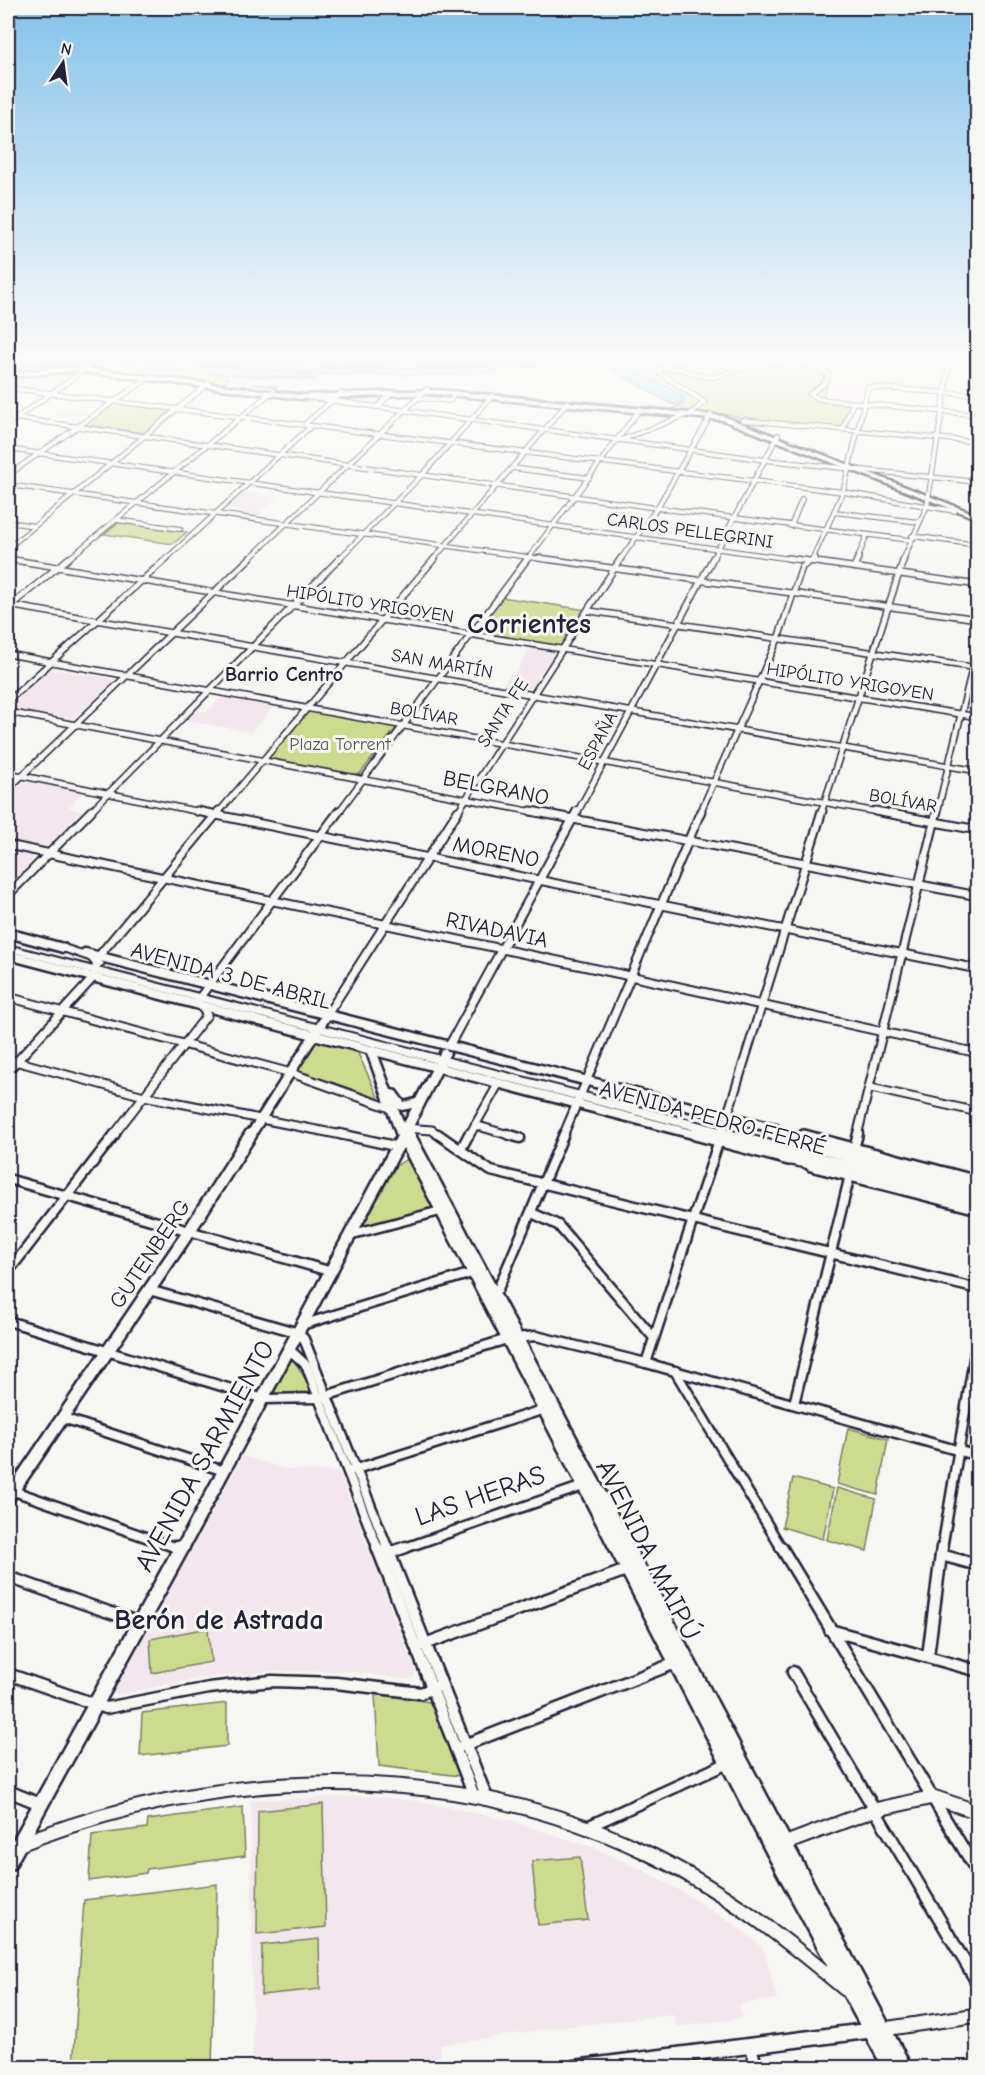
<svg xmlns="http://www.w3.org/2000/svg" width="985" height="2075" font-family="'Comic Neue',sans-serif">
<style>
.built{fill:#f4e6ed}
.green{fill:#cddb8f;stroke:#787e65;stroke-width:1.5}
.water{fill:#8ed7ef;stroke:#638fa7;stroke-width:1.5}
.lines{fill:none;stroke-linecap:round;stroke-linejoin:round}
.shore{stroke:#4d6a83;stroke-width:1.5}
.minor-far4-casing{stroke:#22223b;stroke-width:6}
.minor-far3-casing{stroke:#22223b;stroke-width:8}
.minor-far2-casing{stroke:#22223b;stroke-width:11}
.minor-far1-casing{stroke:#22223b;stroke-width:13}
.minor-casing{stroke:#22223b;stroke-width:15}
.tertiary-casing{stroke:#22223b;stroke-width:17}
.secondary-far2-casing{stroke:#22223b;stroke-width:13}
.secondary-far1-casing{stroke:#22223b;stroke-width:16}
.secondary-casing{stroke:#22223b;stroke-width:19}
.primary-casing{stroke:#22223b;stroke-width:5}
.trunk-casing{stroke:#22223b;stroke-width:4}
.minor-far4{stroke:#f6f6f2;stroke-width:4}
.minor-far3{stroke:#f6f6f2;stroke-width:5}
.minor-far2{stroke:#f6f6f2;stroke-width:7}
.minor-far1{stroke:#f6f6f2;stroke-width:8}
.minor{stroke:#f6f6f2;stroke-width:10}
.tertiary{stroke:#f6f6f2;stroke-width:13}
.secondary-far2{stroke:#f6f6f2;stroke-width:8}
.secondary-far1{stroke:#f6f6f2;stroke-width:11}
.secondary{stroke:#f6f6f2;stroke-width:14}
.primary{fill:#f6f6f2;fill-rule:evenodd}
.trunk{fill:#f6f6f2;fill-rule:evenodd}
.labels{text-anchor:middle;dominant-baseline:central;stroke-width:6;stroke-linejoin:round;paint-order:stroke}
.far-street-label{font-size:18px;fill:#22223b;stroke:#f6f6f2}
.far-park-label{font-size:18px;fill:#555a54;stroke:#f6f6f2}
.far-neighbourhood-label{font-size:20px;font-weight:bold;fill:#22223b;stroke:#f6f6f2}
.street-label{font-size:22px;fill:#22223b;stroke:#f6f6f2}
.near-street-label{font-size:27px;fill:#22223b;stroke:#f6f6f2}
.far-town-label{font-size:28px;font-weight:bold;fill:#22223b;stroke:#f6f6f2}
.near-neighbourhood-label{font-size:28px;font-weight:bold;fill:#22223b;stroke:#f6f6f2}
</style>
<rect width="100%" height="100%" fill="#f6f6f2"/>
<filter id="ink" filterUnits="userSpaceOnUse"><feTurbulence type="fractalNoise" baseFrequency=".0167" numOctaves="2"/><feDisplacementMap in="SourceGraphic" scale="12" xChannelSelector="R" yChannelSelector="G"/><feConvolveMatrix kernelMatrix="1 2 1 2 8 2 1 2 1" color-interpolation-filters="sRGB"/></filter>
<g filter="url(#ink)">
<g class="built">
<polygon points="840,361 942,361 945,363 941,391 865,384 861,402 825,399"/>
<polygon points="72,370 79,372 50,392 8,387 8,376"/>
<polygon points="61,408 79,411 93,412 74,424 63,422 71,415 62,414 51,421 44,420"/>
<polygon points="244,492 278,496 256,517 239,515 243,511 227,508"/>
<polygon points="532,646 555,650 530,689 502,686 509,676 514,676"/>
<polygon points="49,669 115,679 115,681 72,719 9,708"/>
<polygon points="224,694 276,704 251,732 184,720 194,709 207,712"/>
<polygon points="21,781 82,792 68,808 82,811 48,845 42,847 8,840 8,795"/>
<polygon points="8,850 36,857 8,887"/>
<polygon points="243,1456 285,1469 339,1472 415,1670 415,1676 409,1679 401,1679 350,1671 272,1671 194,1679 117,1695 113,1693"/>
<polygon points="368,1796 418,1801 518,1822 519,1824 592,1847 644,1871 686,1894 744,1931 764,1950 777,1999 739,2004 742,2018 676,2027 673,2014 546,2029 440,2045 440,2057 372,2067 253,2067 251,1800"/>
</g>
<g class="green">
<polygon points="89,361 122,361 127,366 136,368 206,372 230,378 222,384 76,366 56,365 8,370 8,369"/>
<path d="M643 361H682L685 365 655 369 680 388H682L661 370 678 368 707 378 763 365 760 361C785 361 803 363 826 374L819 385 827 386 822 400 851 403 841 428 746 419 730 415 435 389 301 394 273 390 275 387 252 384 277 386 276 390 307 393 435 388 672 409 683 404V397L637 374 634 366Z"/>
<polygon points="115,402 175,410 146,433 84,425"/>
<polygon points="119,522 187,532 173,544 104,534"/>
<polygon points="501,597 587,610 581,619 576,619 565,636 568,638 560,646 480,635 476,631 482,626"/>
<polygon points="310,711 397,727 359,775 268,758 294,729 294,725"/>
<polygon points="316,1039 356,1049 380,1101 295,1072"/>
<polygon points="405,1160 410,1161 435,1208 360,1229 396,1166"/>
<polygon points="292,1357 314,1393 273,1394"/>
<polygon points="848,1428 888,1439 878,1495 837,1484"/>
<polygon points="793,1478 833,1489 823,1539 782,1527"/>
<polygon points="837,1488 876,1499 867,1551 827,1540"/>
<polygon points="208,1628 211,1662 152,1673 150,1639"/>
<polygon points="375,1694 430,1702 460,1776 379,1766"/>
<polygon points="227,1703 227,1746 140,1756 142,1713"/>
<polygon points="323,1804 326,1927 257,1934 258,1811"/>
<polygon points="243,1807 245,1856 147,1869 146,1873 89,1881 92,1835 147,1828 148,1820"/>
<polygon points="580,1857 588,1920 538,1925 532,1861"/>
<polygon points="217,1884 212,2067 73,2067 84,1900"/>
<polygon points="319,1939 320,1989 261,1995 262,1945"/>
</g>
<g class="water">
<polygon points="8,361 89,361 8,369"/>
<path d="M122 361H632L637 374C649 378 680 390 685 401L677 405 669 403 602 363 499 369 496 372 453 375 296 374 319 376 315 380 143 369 127 366Z"/>
</g>
<g class="lines">
<g class="shore">
<path d="M132 361 269 370C282 373 298 371 308 375L320 368 453 369 526 361"/>
<polyline points="230,361 298,365 316,361"/>
<polyline points="342,361 461,361"/>
</g>
<g class="minor-far4-casing">
<g id="minor-far4">
<polyline points="8,388 843,492 955,511"/>
<polyline points="305,397 766,460 978,482"/>
<polyline points="418,398 450,401 455,393"/>
<polyline points="377,407 392,393"/>
<polyline points="8,417 657,508 910,540"/>
<polyline points="742,420 978,442"/>
<polyline points="8,424 87,368"/>
<polyline points="843,429 853,403"/>
<path d="M623 439 692 413 704 402 657 371C677 361 691 377 711 377 720 377 729 371 738 369 767 361 801 357 828 374L826 382 810 394 819 399 978 415"/>
<polyline points="8,449 798,560"/>
<polyline points="512,468 589,478"/>
<polyline points="8,475 151,376"/>
<polyline points="8,485 549,560"/>
<polyline points="834,512 919,522"/>
<polyline points="117,520 180,529"/>
<polyline points="8,522 35,526"/>
<polyline points="791,526 802,499"/>
<polyline points="912,536 978,545"/>
<polyline points="8,548 209,383"/>
<polyline points="8,559 13,560"/>
<polyline points="67,560 273,391"/>
<polyline points="165,560 309,428 306,423 341,393"/>
<polyline points="248,560 427,389"/>
<polyline points="338,560 423,474 493,395"/>
<polyline points="433,560 568,402"/>
<polyline points="527,560 640,409"/>
<polyline points="620,560 657,508 711,415"/>
<polyline points="712,560 778,435"/>
<polyline points="812,560 843,492 868,387 978,395"/>
<polyline points="857,560 867,535"/>
<polyline points="903,560 927,506 950,361"/>
</g>
</g>
<g class="minor-far3-casing">
<g id="minor-far3">
<polyline points="539,558 978,619"/>
<polyline points="788,558 978,585"/>
<polyline points="8,559 978,717"/>
<polyline points="854,567 858,558"/>
<polyline points="8,605 978,771"/>
<polyline points="9,607 69,558"/>
<polyline points="590,611 978,668"/>
<polyline points="8,654 883,813"/>
<polyline points="8,701 167,558"/>
<polyline points="8,712 539,813"/>
<polyline points="8,773 205,813"/>
<polyline points="8,789 250,558"/>
<polyline points="89,813 340,558"/>
<polyline points="218,813 435,558"/>
<polyline points="338,813 528,558"/>
<polyline points="457,813 621,558"/>
<polyline points="577,813 713,558"/>
<polyline points="700,813 778,639 802,567 815,558"/>
<polyline points="821,813 904,558"/>
<polyline points="937,813 978,645"/>
</g>
</g>
<g class="minor-far2-casing">
<g id="minor-far2">
<polyline points="197,811 978,969"/>
<polyline points="531,811 978,896"/>
<polyline points="875,811 978,830"/>
<polyline points="8,845 630,976 978,1053"/>
<polyline points="8,895 91,811"/>
<polyline points="8,997 291,1073 393,1109"/>
<polyline points="327,1015 458,811"/>
<polyline points="449,1046 577,811"/>
<polyline points="8,1059 144,1096 347,1136"/>
<polyline points="8,1071 94,977 98,957 219,811"/>
<polyline points="871,1088 978,1112"/>
<polyline points="475,1125 512,1136"/>
<polyline points="404,1128 432,1130 440,1136"/>
<polyline points="113,1136 207,1015 197,1001 339,811"/>
<polyline points="469,1136 499,1083"/>
<polyline points="563,1136 701,811"/>
<polyline points="721,1136 822,811"/>
<polyline points="857,1136 937,811"/>
</g>
</g>
<g class="minor-far1-casing">
<g id="minor-far1">
<polyline points="340,1134 399,1147"/>
<polyline points="438,1134 491,1171 978,1289"/>
<polyline points="507,1134 520,1138"/>
<polyline points="461,1149 469,1134"/>
<polyline points="854,1149 858,1134"/>
<polyline points="8,1179 332,1272"/>
<polyline points="532,1213 558,1225 654,1338"/>
<polyline points="353,1234 444,1210"/>
<polyline points="8,1272 115,1134"/>
<polyline points="149,1290 299,1333 304,1339 388,1549"/>
<polyline points="491,1294 498,1289 564,1134"/>
<polyline points="8,1321 264,1399 319,1398 507,1339 536,1336 646,1363 978,1456"/>
<polyline points="305,1324 475,1272"/>
<polyline points="290,1350 306,1365 378,1549"/>
<polyline points="646,1363 721,1134"/>
<polyline points="675,1371 782,1549"/>
<polyline points="794,1404 850,1175"/>
<polyline points="63,1418 224,1471"/>
<polyline points="353,1470 545,1409"/>
<polyline points="11,1490 180,1549"/>
<polyline points="402,1549 586,1485"/>
<polyline points="942,1549 978,1335"/>
</g>
</g>
<g class="minor-casing">
<g id="minor">
<polyline points="175,1547 181,1549"/>
<polyline points="377,1547 474,1796"/>
<polyline points="387,1547 487,1798"/>
<polyline points="781,1547 978,1873"/>
<polyline points="389,1553 406,1547"/>
<polyline points="941,1555 978,1565"/>
<polyline points="8,1577 140,1623"/>
<polyline points="830,1630 978,1671"/>
<polyline points="422,1645 629,1569"/>
<polyline points="928,1656 942,1547"/>
<polyline points="793,1672 978,1984"/>
<polyline points="8,1674 106,1708 209,1688 272,1681 336,1683 421,1693 436,1687"/>
<polyline points="462,1746 678,1662"/>
<polyline points="8,1791 40,1804"/>
<polyline points="587,1827 730,1762"/>
<polyline points="751,2047 757,2068"/>
</g>
</g>
<g class="tertiary-casing">
<g id="tertiary">
<polyline points="781,1845 874,1810 933,1797 978,1812"/>
<path d="M8 1849C209 1766 445 1757 643 1851 718 1886 782 1936 845 1989"/>
<polyline points="881,2026 884,2029 978,2015"/>
</g>
</g>
<g class="secondary-far2-casing">
<g id="secondary-far2">
<polyline points="8,933 63,948"/>
<polyline points="85,953 776,1129"/>
<polyline points="8,955 700,1136"/>
<polyline points="250,1136 327,1015"/>
</g>
</g>
<g class="secondary-far1-casing">
<g id="secondary-far1">
<polyline points="695,1134 789,1159"/>
<polyline points="804,1136 978,1182"/>
<polyline points="811,1165 978,1208"/>
<polyline points="8,1498 188,1233 251,1134"/>
<polyline points="182,1549 403,1136"/>
</g>
</g>
<g class="secondary-casing">
<g id="secondary">
<polyline points="8,1864 182,1547"/>
<polyline points="575,2068 874,2030"/>
</g>
</g>
<g class="primary-casing">
<g id="primary">
<polygon points="76,367 301,395 435,390 723,416 978,515 978,519 722,420 435,394 301,399 76,371 8,377 8,373"/>
<path d="M371 1046 376 1050 391 1090 396 1091 404 1102 416 1099 441 1051 445 1049 450 1053 412 1129 912 2068H883L767 1854 397 1136 366 1050ZM412 1108 404 1123 398 1109 402 1110Z"/>
</g>
</g>
<g class="trunk-casing">
<g id="trunk">
<polygon points="58,943 97,956 104,964 98,968 94,966 89,960 54,948 52,946"/>
<polygon points="8,945 846,1160 797,1147 797,1142 766,1131 765,1128 766,1125 771,1124 815,1139 816,1143 978,1185 978,1204 823,1163 822,1168 817,1170 783,1163 778,1161 776,1158 778,1155 787,1154 8,951"/>
</g>
</g>
<use href="#minor-far4" class="minor-far4"/>
<use href="#minor-far3" class="minor-far3"/>
<use href="#minor-far2" class="minor-far2"/>
<use href="#minor-far1" class="minor-far1"/>
<use href="#minor" class="minor"/>
<use href="#tertiary" class="tertiary"/>
<use href="#secondary-far2" class="secondary-far2"/>
<use href="#secondary-far1" class="secondary-far1"/>
<use href="#secondary" class="secondary"/>
<use href="#primary" class="primary"/>
<use href="#trunk" class="trunk"/>
</g>
</g>
<linearGradient id="sky" x2="0" y2="1"><stop stop-color="#84c2eb"/><stop offset="0.55" stop-color="#fbfbf9"/><stop offset="1" stop-color="#fbfbf9" stop-opacity="0"/></linearGradient>
<rect width="985" height="652" fill="url(#sky)"/>
<g class="labels">
<g class="far-street-label">
<text transform="translate(690 531) rotate(8)">CARLOS PELLEGRINI</text>
<text transform="translate(370 604) rotate(9)">HIPÓLITO YRIGOYEN</text>
<text transform="translate(442 664) rotate(10)">SAN MARTÍN</text>
<text transform="translate(850 682) rotate(9)">HIPÓLITO YRIGOYEN</text>
<text transform="translate(503 713) rotate(-57)">SANTA FE</text>
<text transform="translate(424 714) rotate(10)">BOLÍVAR</text>
<text transform="translate(598 741) rotate(-62)">ESPAÑA</text>
<text transform="translate(903 801) rotate(10)">BOLÍVAR</text>
</g>
<g class="far-park-label">
<text x="340" y="744">Plaza Torrent</text>
</g>
<g class="far-neighbourhood-label">
<text x="284" y="674">Barrio Centro</text>
</g>
<g class="street-label">
<text transform="translate(496 788) rotate(11)">BELGRANO</text>
<text transform="translate(496 852) rotate(11)">MORENO</text>
<text transform="translate(497 930) rotate(12)">RIVADAVIA</text>
<text transform="translate(231 976) rotate(15)">AVENIDA 3 DE ABRIL</text>
<text transform="translate(713 1118) rotate(15)">AVENIDA PEDRO FERRÉ</text>
<text transform="translate(150 1254) rotate(-56)">GUTENBERG</text>
</g>
<g class="near-street-label">
<text transform="translate(205 1456) rotate(-61)">AVENIDA SARMIENTO</text>
<text transform="translate(480 1496) rotate(-19)">LAS HERAS</text>
<text transform="translate(648 1550) rotate(63)">AVENIDA MAIPÚ</text>
</g>
<g class="far-town-label">
<text x="529" y="624">Corrientes</text>
</g>
<g class="near-neighbourhood-label">
<text x="219" y="1620">Berón de Astrada</text>
</g>
</g>
<rect width="985" height="2075" fill="none" stroke="#f6f6f2" stroke-width="30"/>
<rect x="15" y="15" width="955" height="2045" fill="none" stroke="#22223b" stroke-width="2" filter="url(#ink)"/>
<g transform="translate(63 63) rotate(13)" stroke="#f6f6f2" stroke-width="4.5" paint-order="stroke">
<path d="M0-4.5L10 22L0 15L-10 22Z" fill="#22223b"/>
<text y="-9" font-size="16" font-weight="bold" text-anchor="middle" fill="#22223b">N</text>
</g>
</svg>
